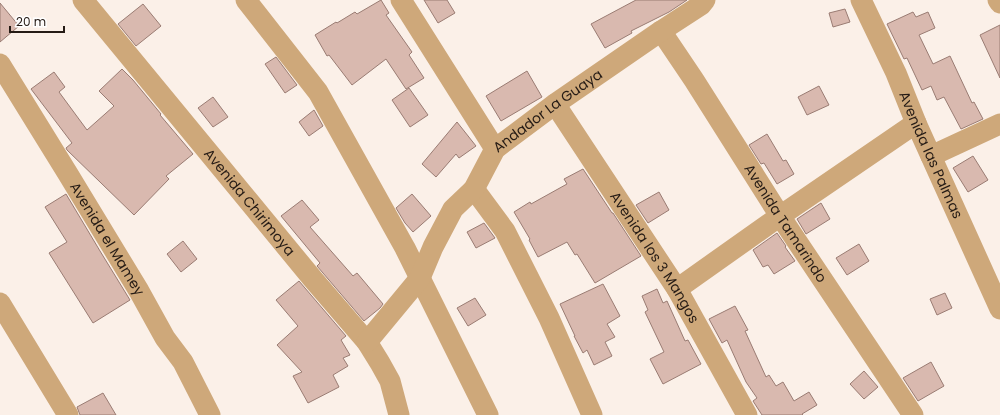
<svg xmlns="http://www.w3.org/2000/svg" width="1000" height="415" font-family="Poppins,sans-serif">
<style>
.building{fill:#d9b9af;stroke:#9a7c73}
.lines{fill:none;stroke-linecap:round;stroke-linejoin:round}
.minor{stroke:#cea87a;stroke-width:21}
.labels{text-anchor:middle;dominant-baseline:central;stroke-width:3;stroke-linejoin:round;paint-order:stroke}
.street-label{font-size:14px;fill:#251b15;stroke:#fff}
</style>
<rect width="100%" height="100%" fill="#fbf0e8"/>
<g class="building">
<polygon points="381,0 389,13 386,15 412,52 409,55 424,78 406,89 386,59 352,85 329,55 327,56 315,35 336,22 337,23 355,12 357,14"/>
<polygon points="424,0 447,0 455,13 438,23"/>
<polygon points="636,0 687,0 669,12 631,31 632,33 605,48 591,24"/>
<polygon points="0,3 19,26 0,42"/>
<polygon points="143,4 161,26 136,46 118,24"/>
<polygon points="845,9 850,22 833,27 829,13"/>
<polygon points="913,12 916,17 928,12 935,28 919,35 933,64 950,56 972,103 974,102 983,119 961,129 944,97 937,100 931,86 922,90 907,58 904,59 887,24"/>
<polygon points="1000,25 1000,78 980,35"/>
<polygon points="276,57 297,85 285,93 265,64"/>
<polygon points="122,69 133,80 161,114 160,115 193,154 166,176 169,179 134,215 67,150 66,148 72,143 31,89 54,72 65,87 59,92 87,130 114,106 99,91"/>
<polygon points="527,71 542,97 501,121 486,96"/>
<polygon points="819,86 829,105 807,115 798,97"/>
<polygon points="409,88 428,115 410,127 392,100"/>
<polygon points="213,97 228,117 213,127 198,108"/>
<polygon points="314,110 323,126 309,136 299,122"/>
<polygon points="457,122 476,146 459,158 456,154 436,177 422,164"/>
<polygon points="767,134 783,161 786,160 794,174 777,184 764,163 761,164 749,145"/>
<polygon points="973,156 988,180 968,192 953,168"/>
<polygon points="583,169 612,213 613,213 641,256 595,283 577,254 575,255 567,242 538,257 529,240 530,239 514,212 530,202 531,204 567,184 564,179"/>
<polygon points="659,192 669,210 648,223 636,205"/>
<polygon points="66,194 100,251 130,300 93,323 49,253 67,242 45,207"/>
<polygon points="412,194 431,216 413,232 405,223 396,208"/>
<polygon points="302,200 319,220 310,227 353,276 357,273 383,304 380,308 364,321 317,266 320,263 281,216"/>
<polygon points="821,203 830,219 806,234 797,219"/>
<polygon points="484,223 495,238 476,248 467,232"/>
<polygon points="777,233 786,246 785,247 795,261 774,274 768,265 763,267 753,250"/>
<polygon points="183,241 197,259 181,272 167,254"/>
<polygon points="859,244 869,261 847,275 836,258"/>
<polygon points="299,281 346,336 341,340 350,355 343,358 348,366 333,375 339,387 308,403 293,376 302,372 277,345 298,326 276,300"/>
<polygon points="603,284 620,316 607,324 615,337 605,342 612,356 594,365 587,350 583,353 574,336 575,336 560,304"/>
<polygon points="657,289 663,303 667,301 685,341 688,340 701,364 663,384 650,359 664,352 645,312 648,310 642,296"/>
<polygon points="945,293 952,308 937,315 930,299"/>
<polygon points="475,298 486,315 468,326 457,308"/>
<polygon points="735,306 748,330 745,331 766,377 769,375 776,386 783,382 794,401 809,392 817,405 802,414 803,415 762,415 753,401 757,398 746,382 727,340 722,343 709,319"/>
<polygon points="931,362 944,386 918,401 903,378"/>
<polygon points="864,371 878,387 864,399 850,384"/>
<polygon points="103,393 116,415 80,415 77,407"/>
</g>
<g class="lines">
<g class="minor">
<path id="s1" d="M83 0 312 278 367 342 380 363 390 381 399 415"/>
<polyline points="246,0 318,92 405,248 488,415"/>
<polyline points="401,0 495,149"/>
<path id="s2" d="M861 0 896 73 916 123 1000 309"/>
<polyline points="998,0 1000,3"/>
<path id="s3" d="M661 31 694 80 780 216 913 415"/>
<path id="s4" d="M0 64 68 174 139 291 165 338 183 362 210 415"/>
<path id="s5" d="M555 104 677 289 747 415"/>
<polyline points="931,156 1000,124"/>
<polyline points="474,189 505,231 549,318 592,415"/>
<polyline points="677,289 780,216 916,123"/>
<polyline points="0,303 68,415"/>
<path id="s6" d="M367 342 420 278 433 247 453 209 474 189 495 149 555 104 661 31 701 5 705 0"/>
</g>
</g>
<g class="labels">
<g class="street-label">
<text stroke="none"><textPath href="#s6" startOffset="299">Andador La Guaya</textPath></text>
<text stroke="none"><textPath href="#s2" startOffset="170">Avenida las Palmas</textPath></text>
<text stroke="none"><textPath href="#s1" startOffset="262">Avenida Chirimoya</textPath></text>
<text stroke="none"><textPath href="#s3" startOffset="229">Avenida Tamarindo</textPath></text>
<text stroke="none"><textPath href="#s4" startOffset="205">Avenida el Mamey</textPath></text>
<text stroke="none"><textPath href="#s5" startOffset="183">Avenida los 3 Mangos</textPath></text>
</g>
</g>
<path d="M10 26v6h54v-6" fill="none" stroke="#251b15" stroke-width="2"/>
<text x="16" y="26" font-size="12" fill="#251b15" stroke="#ffffff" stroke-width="3" paint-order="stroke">20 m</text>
</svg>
